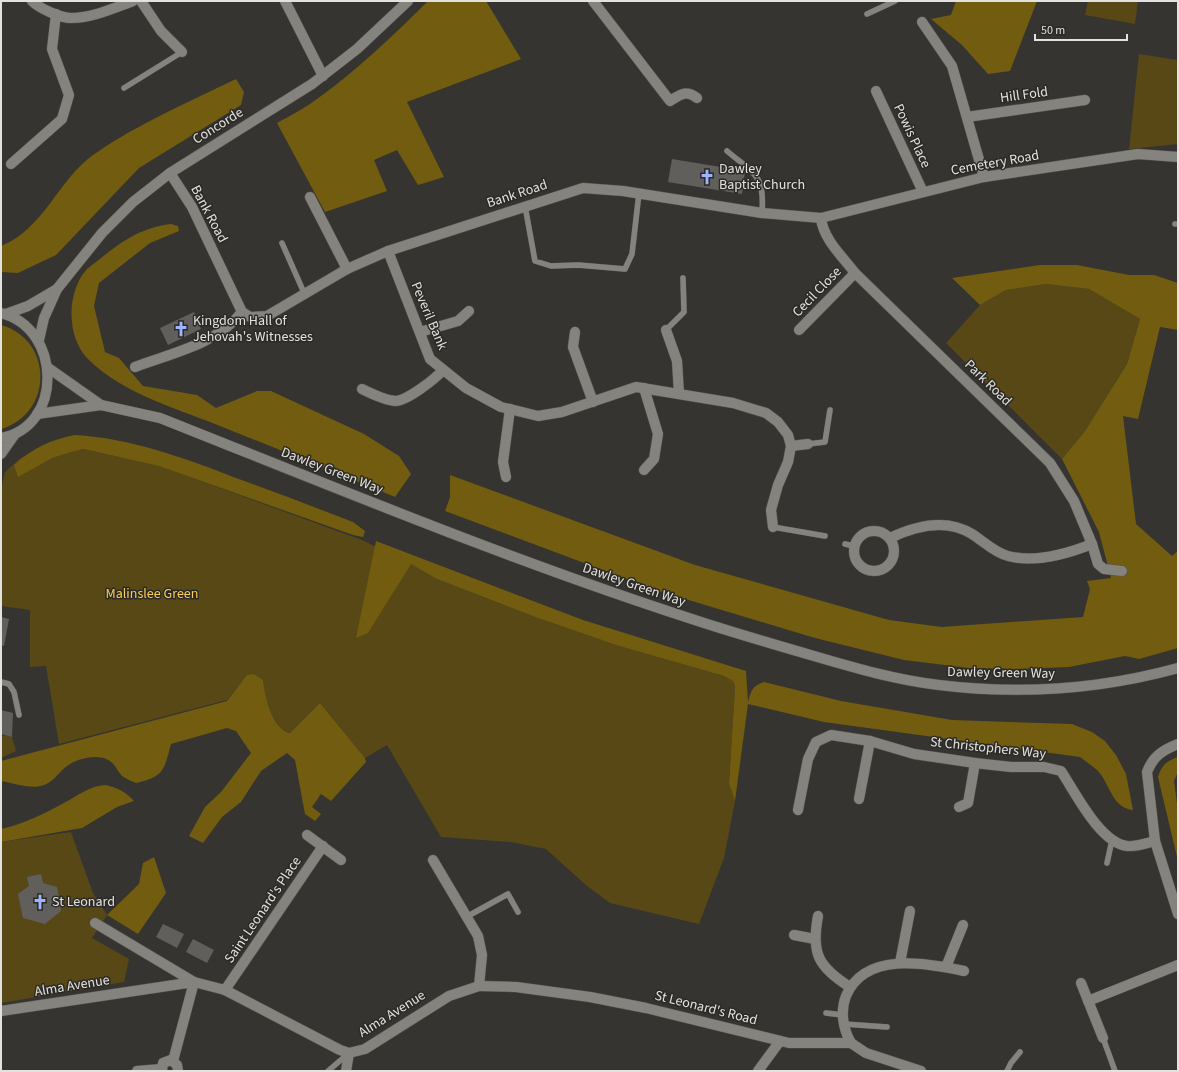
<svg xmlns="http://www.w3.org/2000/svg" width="1179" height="1072" font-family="'Source Sans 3',sans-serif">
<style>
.green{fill:#584816}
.forest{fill:#725c0f}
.building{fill:#615f5b}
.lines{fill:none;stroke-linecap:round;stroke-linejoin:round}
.lane-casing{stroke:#545350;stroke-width:6}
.street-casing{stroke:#545350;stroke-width:11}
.secondary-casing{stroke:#545350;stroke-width:11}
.lane{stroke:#84837e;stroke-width:5.5}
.street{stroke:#84837e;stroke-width:10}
.secondary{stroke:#84837e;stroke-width:10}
.labels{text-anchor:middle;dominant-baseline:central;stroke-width:3;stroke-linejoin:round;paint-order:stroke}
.street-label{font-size:14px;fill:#e3e2df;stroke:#2b2a26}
.poi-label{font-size:14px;fill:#e3e2df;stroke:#2b2a26;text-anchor:start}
.park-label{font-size:14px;fill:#f8cf53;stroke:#2b2a26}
</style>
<rect width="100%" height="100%" fill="#353430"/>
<g class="green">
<polygon points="1088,1 1138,1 1135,24 1085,15"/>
<polygon points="1139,54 1178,60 1178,144 1129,149"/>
<polygon points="1046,284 1089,289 1140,319 1127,364 1085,431 1062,459 946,343 980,305 1006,290"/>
<path d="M83 449 157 465 362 540 420 568 437 579 535 617 619 646 724 676 733 681 735 686 729 784 735 801 724 858 699 924 610 903 587 886 546 849 511 842 441 837 387 745 365 758 320 703 290 733C272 728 265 696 263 680L254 674 247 676 227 700 59 744 46 666 30 667V610L1 606V490L5 472 22 457Z"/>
<polygon points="4,735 12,737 16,751 1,758 1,738"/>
<polygon points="71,832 93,893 107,915 92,938 129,959 124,982 1,1003 1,842"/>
</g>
<g class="forest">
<path d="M428 1H486L521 59 407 102 444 177 418 185 397 150 374 160 387 191 325 212 277 123C291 115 305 108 317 99 357 70 393 36 428 1Z"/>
<polygon points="956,1 1037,1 1010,71 988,74 962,45 931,19 951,15"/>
<path d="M236 79 244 92 241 105 139 168 56 255 18 273 1 272V246C43 230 58 180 93 155 137 124 189 102 236 79Z"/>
<path d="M171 224 178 226 179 231 150 243 99 283 94 306 105 352 119 358 143 386 197 395 216 408 257 391H271L364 434 399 456 411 474 395 497C335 472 275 448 215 424 172 407 123 393 89 360 66 338 66 292 87 269 116 247 133 229 171 224Z"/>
<polygon points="1040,265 1077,265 1129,275 1154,275 1178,283 1178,330 1160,327 1138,419 1123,416 1136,524 1172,556 1178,551 1178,648 1139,659 1125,656 1069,667 1015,669 969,668 904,660 815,638 659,591 445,511 450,497 450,475 695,565 889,620 942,627 1083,617 1090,589 1087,581 1111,578 1099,532 1062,459 1085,431 1127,364 1140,319 1089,289 1046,284 1006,290 980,305 952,278"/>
<path d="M1 325C54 340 53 414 1 429Z"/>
<path d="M75 435C130 438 185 458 236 478 275 492 314 507 353 522L365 531 363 537 353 535 159 466 97 452 83 449 71 452 52 458 18 477 14 465C31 449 52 439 75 435Z"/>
<path d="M376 541 583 620 746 671 748 702C751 691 752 686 764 682L841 701 952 720 1072 724 1092 732 1105 741 1116 755 1126 774 1133 810C1112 808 1110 784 1098 771 1093 766 1086 762 1080 757L824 722 748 704 735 801 729 784 735 686 733 681 724 676 619 646 535 617 437 579 411 564 368 633 356 638Z"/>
<path d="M254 674 263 680C265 696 272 729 290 733L320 703 365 758 366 762 331 801 321 794 312 807 321 814 315 821 305 814 295 760 287 753 261 771 241 802 222 817 203 843 189 836 205 807 221 792 251 753 236 731 227 728 171 744C164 770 164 777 136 783 132 781 126 779 122 776 117 771 115 763 108 760 98 754 80 758 70 764 60 770 55 781 44 785 31 790 14 783 1 781V761L227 701 247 675Z"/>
<path d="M1178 757V772L1174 781 1178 811V861L1158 777C1162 765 1166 761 1178 757Z"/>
<path d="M106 785C118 788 126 792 134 801L117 807 82 828 1 842V829C23 824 44 814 64 803 79 795 89 786 106 785Z"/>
<polygon points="154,857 166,893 138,934 107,915 139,884 143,863"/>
</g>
<g class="building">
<polygon points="672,159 745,171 742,194 668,182"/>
<polygon points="194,312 201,329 168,345 160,328"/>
<polygon points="1,617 9,619 4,646 1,645"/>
<polygon points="1,710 13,713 12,737 1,734"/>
<polygon points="41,874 43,883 57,887 61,911 45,924 23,918 18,894 29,886 27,877"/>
<polygon points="163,924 184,934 177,948 156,937"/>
<polygon points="193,939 214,950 207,963 186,952"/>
</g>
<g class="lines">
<g class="lane-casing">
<g id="lane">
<polyline points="867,14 895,1"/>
<polyline points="124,88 182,52"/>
<path d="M727 151C754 174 765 174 762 213"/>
<polyline points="525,206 535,261 551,266 578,265 625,269 632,254 639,193"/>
<polyline points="1175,224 1178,224"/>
<polyline points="282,243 305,295"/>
<polyline points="666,330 684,312 683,278"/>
<polyline points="808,444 825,442 830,410"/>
<polyline points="773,527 825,536"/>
<polyline points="845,544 854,546"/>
<polyline points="1,682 9,684 14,692 19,715"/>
<polyline points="1107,863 1112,840"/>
<polyline points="468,916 508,894 518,912"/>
<polyline points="826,1013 843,1015"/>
<polyline points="844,1024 887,1027"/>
<polyline points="1103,1038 1115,1071"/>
<polyline points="328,1071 349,1053"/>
<polyline points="1007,1071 1011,1063 1020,1052"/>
</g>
</g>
<g class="street-casing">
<g id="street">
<path d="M32 1C39 8 60 18 71 18 92 18 114 8 133 1"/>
<polyline points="141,1 161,31 182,52"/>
<polyline points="285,1 323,76"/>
<path d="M593 1 670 101C681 94 686 90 697 98"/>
<polyline points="922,22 952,66 984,177"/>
<polyline points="876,91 923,192"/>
<polyline points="967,117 1085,100"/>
<polyline points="11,164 62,119 69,95 52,49 56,14"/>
<polyline points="170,173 192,207 242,312 250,317 267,316 347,269 388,251 583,188 623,191 762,213 821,218 984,177 1138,154 1178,157"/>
<polyline points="310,197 347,269"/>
<path d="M821 218C823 239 843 257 855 273L1050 463 1074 501 1092 544 1098 564 1104 569 1122 571"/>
<polyline points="388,251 430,359 466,388 501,407 538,416 562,412 636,387 733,403 766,413 778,422 788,435 791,446 788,462 778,485 771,510 773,527"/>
<polyline points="666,330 677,361 679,394"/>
<polyline points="799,330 855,273"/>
<polyline points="420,332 458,321 469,311"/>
<polyline points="575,332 573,347 593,402"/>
<path d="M135 367C172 353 217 344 242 312"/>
<polyline points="644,388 658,434 654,459 644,470"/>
<path d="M362 389C372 394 384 400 395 401 407 401 435 379 443 370"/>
<polyline points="791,446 808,444"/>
<polyline points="506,477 503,462 510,409"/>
<circle cx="874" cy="551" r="20"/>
<path d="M890 538C915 526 946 518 972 534 983 541 995 553 1008 556 1035 563 1067 554 1092 544"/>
<path d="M1178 744C1163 750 1153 756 1147 772L1155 841 1178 914"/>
<polyline points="859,799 870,741"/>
<polyline points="959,807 968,803 975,763"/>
<path d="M798 810 808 759 816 742 831 735 870 741 914 754 975 763 1011 767H1044L1061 771C1075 792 1100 843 1127 846 1136 847 1147 843 1155 841"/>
<polyline points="307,835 341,860"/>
<path d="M818 916C811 953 818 967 850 987"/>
<polyline points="95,923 194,982 173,1061"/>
<polyline points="794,935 815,939"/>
<polyline points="900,963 910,911"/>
<polyline points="946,967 963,925"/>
<polyline points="1081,983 1103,1038"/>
<polyline points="479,986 516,987 590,997 646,1008 789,1043 851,1043 866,1053 921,1071"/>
<polyline points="225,990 323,846"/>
<polyline points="1088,1001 1178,965"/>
<polyline points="1,1011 194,982 225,990 340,1050 349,1053 365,1049 449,996 479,986 482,955 478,936 433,860"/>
<path d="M851 1043C843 1029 840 1011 846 996 865 951 926 963 964 971"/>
<polyline points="137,1071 161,1069"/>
<polyline points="162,1071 163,1063 171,1060 177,1065 178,1071"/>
<polyline points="346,1071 349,1053"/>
<polyline points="758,1071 780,1041"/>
</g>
</g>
<g class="secondary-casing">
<g id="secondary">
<path d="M1 313C62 328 64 427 1 438"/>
<polyline points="6,314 28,306 57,289"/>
<polyline points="39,340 44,318 57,289 102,233 133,202 170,173 312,84 357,49 408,1"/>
<path d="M47 367 101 405 160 418C339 489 517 563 701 622 738 634 776 645 814 656 855 668 896 680 939 685 1019 695 1101 689 1178 668"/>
<polyline points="37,414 101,405"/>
<polyline points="1,454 15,434"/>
</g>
</g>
<use href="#lane" class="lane"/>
<use href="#street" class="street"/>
<use href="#secondary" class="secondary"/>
</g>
<defs>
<g id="church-bare" transform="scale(1.2)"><path d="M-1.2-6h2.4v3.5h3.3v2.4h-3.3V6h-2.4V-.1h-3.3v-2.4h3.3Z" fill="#9eb4fd" stroke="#2b2a26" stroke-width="2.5" paint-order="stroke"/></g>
</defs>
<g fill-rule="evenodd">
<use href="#church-bare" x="707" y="177"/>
<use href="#church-bare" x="181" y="329"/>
<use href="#church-bare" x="40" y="902"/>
</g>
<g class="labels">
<g class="street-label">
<text transform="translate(1024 95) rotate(-8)">Hill Fold</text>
<text transform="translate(218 126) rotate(-32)">Concorde</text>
<text transform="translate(912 136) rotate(65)">Powis Place</text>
<text transform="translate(995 163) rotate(-10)">Cemetery Road</text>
<text transform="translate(517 194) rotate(-18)">Bank Road</text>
<text transform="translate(209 214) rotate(62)">Bank Road</text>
<text transform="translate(817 292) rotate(-46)">Cecil Close</text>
<text transform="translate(429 316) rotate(67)">Peveril Bank</text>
<text transform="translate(988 383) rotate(44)">Park Road</text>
<text transform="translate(332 471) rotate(21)">Dawley Green Way</text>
<text transform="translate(634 585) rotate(19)">Dawley Green Way</text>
<text transform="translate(1001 673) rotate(1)">Dawley Green Way</text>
<text transform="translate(988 748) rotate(6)">St Christophers Way</text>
<text transform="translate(263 910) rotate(-56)">Saint Leonard's Place</text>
<text transform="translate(72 986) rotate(-9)">Alma Avenue</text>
<text transform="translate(706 1008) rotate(14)">St Leonard's Road</text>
<text transform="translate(392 1014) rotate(-32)">Alma Avenue</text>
</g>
<g class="poi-label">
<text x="719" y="169">Dawley<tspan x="719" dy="16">Baptist Church</tspan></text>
<text x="193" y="321">Kingdom Hall of<tspan x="193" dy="16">Jehovah's Witnesses</tspan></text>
<text x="52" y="902">St Leonard</text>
</g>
<g class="park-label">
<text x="152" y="594">Malinslee Green</text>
</g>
</g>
<rect width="1179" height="1072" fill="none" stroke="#e3e2df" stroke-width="4"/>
<path d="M1035 34v6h92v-6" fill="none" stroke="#e3e2df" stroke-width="2"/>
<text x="1041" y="34" font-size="12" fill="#e3e2df" stroke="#2b2a26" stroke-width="3" paint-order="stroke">50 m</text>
</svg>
